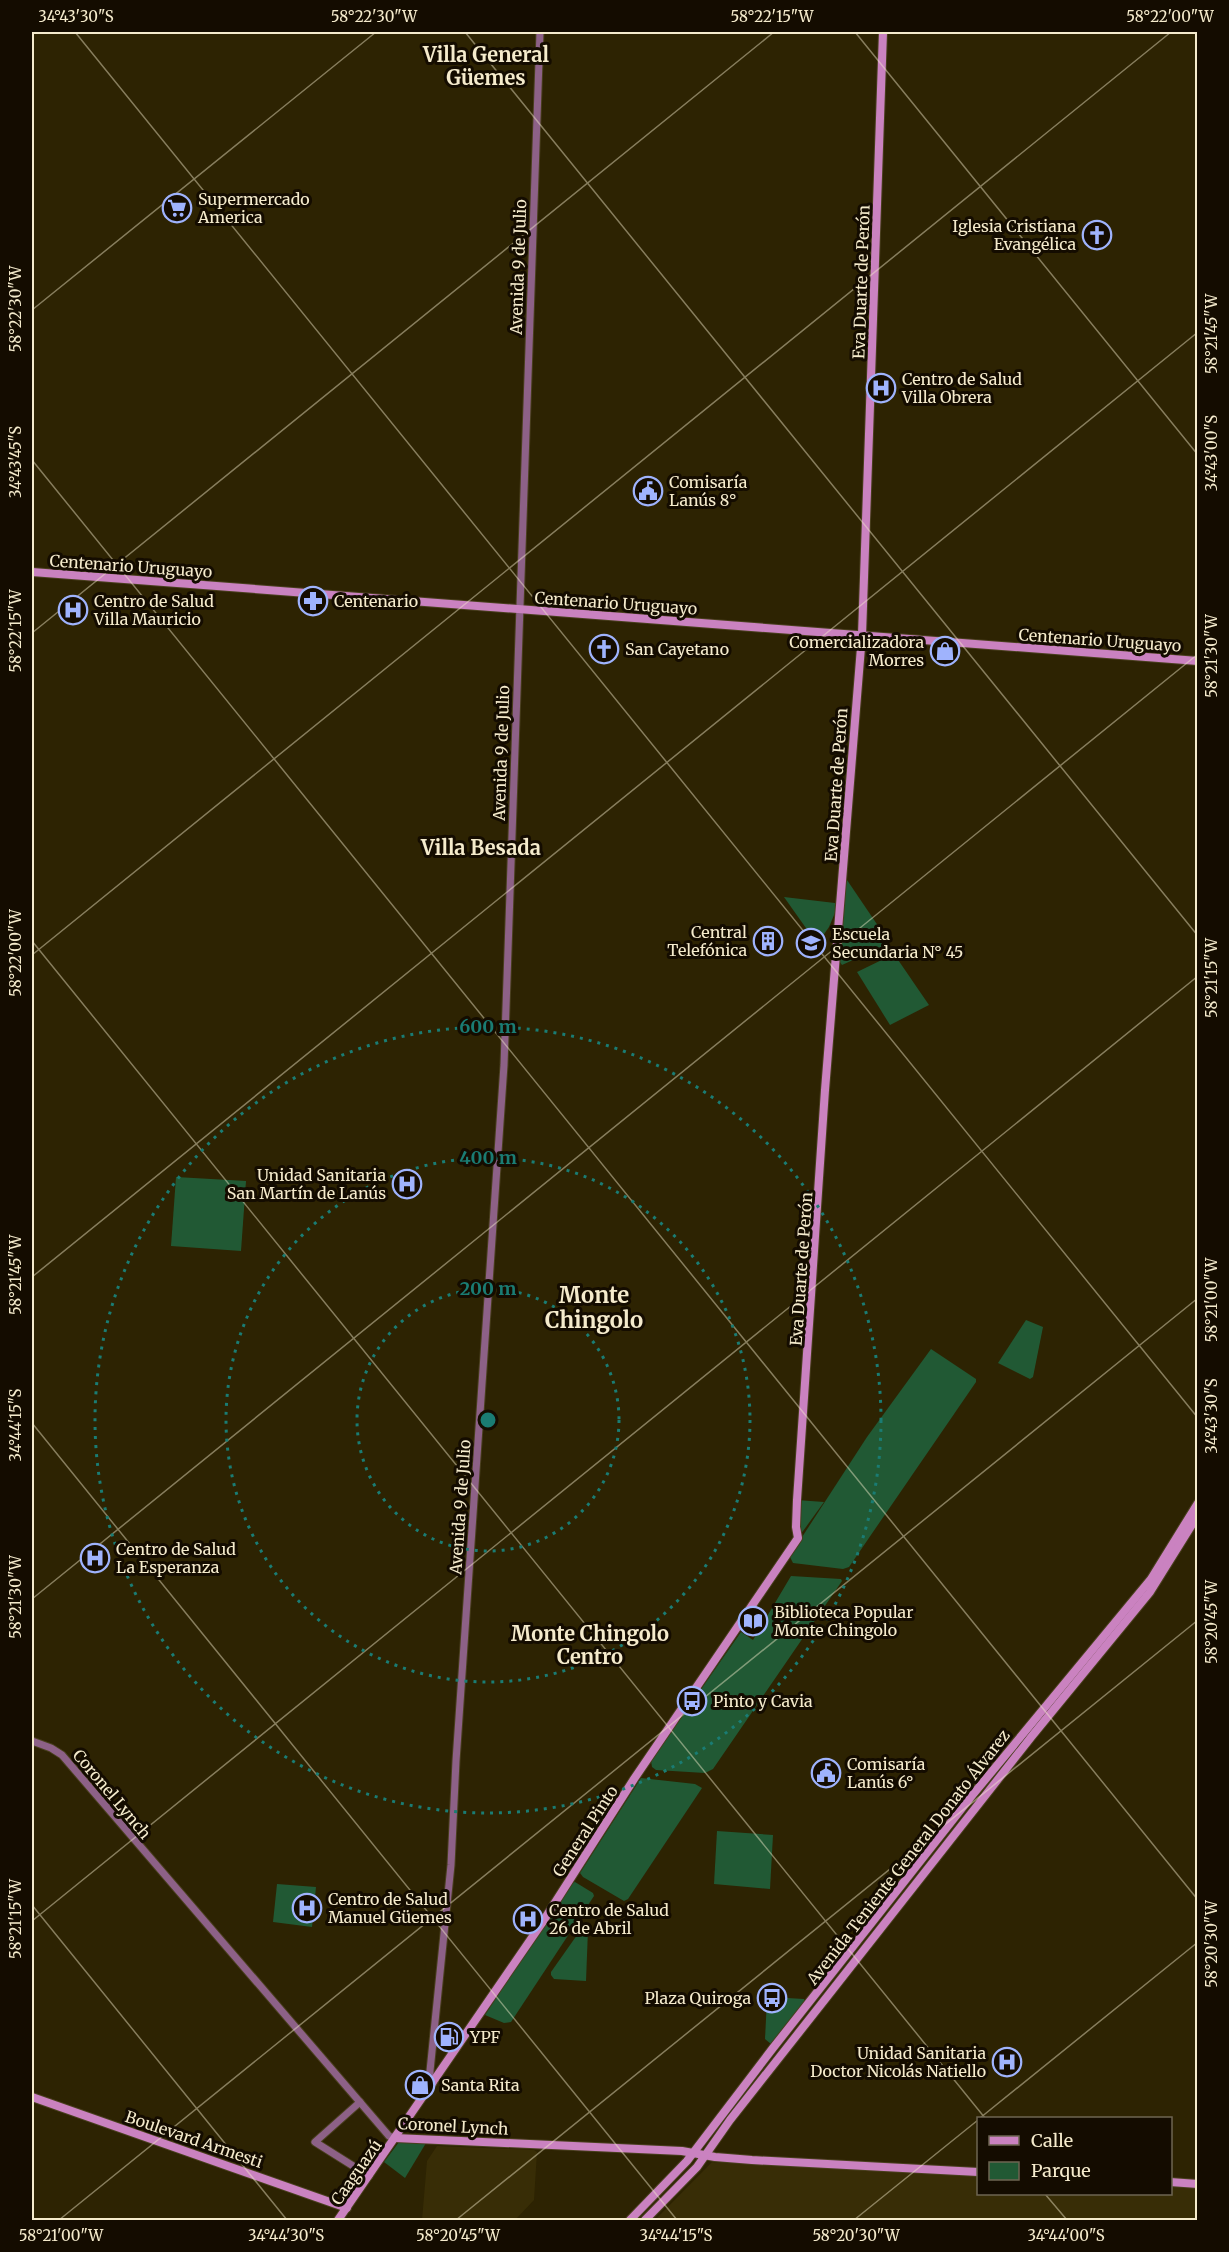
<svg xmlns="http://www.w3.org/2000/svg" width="1229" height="2252" font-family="Merriweather,serif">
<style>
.built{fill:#382d06}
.green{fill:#215934}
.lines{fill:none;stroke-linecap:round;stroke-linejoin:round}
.tertiary-casing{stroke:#493f1e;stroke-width:9}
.secondary-casing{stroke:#493f1e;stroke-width:10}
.tertiary{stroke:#8d6187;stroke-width:7}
.secondary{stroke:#ca82c0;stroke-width:8}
.ticks{fill:none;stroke:#f5ebcc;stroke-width:1.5;stroke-opacity:0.45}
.ring{fill:none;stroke:#1a7c73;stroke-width:3;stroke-dasharray:3 6}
.labels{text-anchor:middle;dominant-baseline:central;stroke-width:6;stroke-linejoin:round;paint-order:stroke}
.poi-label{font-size:16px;fill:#f5ebcc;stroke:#140c00;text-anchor:start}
.street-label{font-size:16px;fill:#f5ebcc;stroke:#140c00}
.quarter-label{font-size:20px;font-weight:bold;fill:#f5ebcc;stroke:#140c00}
.district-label{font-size:22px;font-weight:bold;fill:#f5ebcc;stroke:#140c00}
.centre{fill:#1a7c73;stroke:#140c00;stroke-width:3}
.ring-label{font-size:18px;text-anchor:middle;font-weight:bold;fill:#1a7c73;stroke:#140c00;stroke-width:6;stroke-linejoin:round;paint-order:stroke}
.neatline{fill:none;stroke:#f5ebcc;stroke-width:2}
.ticks-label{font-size:15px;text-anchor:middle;fill:#f5ebcc}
</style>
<rect width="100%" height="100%" fill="#2d2302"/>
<g class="built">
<polygon points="437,2146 534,2150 537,2152 534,2200 515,2220 422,2220 427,2161"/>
<polygon points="712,2162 978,2176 978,2194 1170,2194 1171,2186 1197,2188 1197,2220 655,2220"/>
</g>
<g class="green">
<polygon points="847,880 889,942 886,945 842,965 840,962 845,882"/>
<polygon points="784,897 835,903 837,908 829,927 822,937 813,938"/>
<polygon points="894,954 929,1005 890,1025 857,972"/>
<polygon points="176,1177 246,1181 241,1251 171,1246"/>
<polygon points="1026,1320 1043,1327 1033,1377 1030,1379 998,1363"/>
<polygon points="931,1349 976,1379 976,1382 849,1567 843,1569 793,1563 790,1557 791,1554 867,1437"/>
<polygon points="797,1500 824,1502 798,1538"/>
<polygon points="791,1576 841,1579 842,1581 713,1769 705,1773 656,1770 652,1767 651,1761 741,1632 753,1640"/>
<polygon points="641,1778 695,1784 702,1788 628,1899 624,1901 583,1877 580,1873"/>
<polygon points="717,1831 773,1835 770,1889 714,1884"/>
<polygon points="575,1882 593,1893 594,1896 511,2022 504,2023 485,2015 571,1883"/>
<polygon points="277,1884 316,1887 312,1927 273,1922"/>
<polygon points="582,1928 588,1930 586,1981 554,1979 551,1975 551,1972"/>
<polygon points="770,1997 804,1999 805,2002 771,2044 765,2039 767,1999"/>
<polygon points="399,2142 426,2143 405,2178 384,2162"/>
</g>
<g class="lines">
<g class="tertiary-casing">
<g id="tertiary">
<polyline points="32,1741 51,1748 62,1755 389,2136 395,2138"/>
<polyline points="433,2083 430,2077 430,2071 451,1865 456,1761 504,1065 540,32"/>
<polyline points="360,2102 315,2142 369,2176"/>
</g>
</g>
<g class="secondary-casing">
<g id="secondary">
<polyline points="32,572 1198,661"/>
<polyline points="32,2097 347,2208"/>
<polyline points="395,2138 682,2151 715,2157 752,2160 978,2172"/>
<polyline points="1170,2182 1198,2184"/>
<polyline points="338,2220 542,1923 634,1779 798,1538 796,1527 797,1500 825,1090 862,635 883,32"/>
<polyline points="630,2220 687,2161 773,2048 970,1798 1151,1579 1198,1503"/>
<polyline points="645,2220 697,2167 730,2120 830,1993 1032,1736 1150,1592 1198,1515"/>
</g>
</g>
<use href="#tertiary" class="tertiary"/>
<use href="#secondary" class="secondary"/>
</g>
<path class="ticks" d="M75 32 1198 1418M465 32 1198 936M855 32 1198 455M32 310 376 32M32 460 1198 1900M32 633 774 32M32 941 985 2118M32 955 1171 32M32 1277 1198 332M32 1423 677 2220M32 1599 1198 654M32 1905 287 2220M32 1921 1198 976M980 2118 1198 1942M1045 2194 1067 2220M59 2220 1198 1298M456 2220 1198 1620M854 2220 978 2120"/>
<g class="ring">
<circle cx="488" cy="1420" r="131"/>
<circle cx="488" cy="1420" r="262"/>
<circle cx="488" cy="1420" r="393"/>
</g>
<defs>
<g id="supermarket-ring" transform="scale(1.5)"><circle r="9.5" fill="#140c00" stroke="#9fb3fd" stroke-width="1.5"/><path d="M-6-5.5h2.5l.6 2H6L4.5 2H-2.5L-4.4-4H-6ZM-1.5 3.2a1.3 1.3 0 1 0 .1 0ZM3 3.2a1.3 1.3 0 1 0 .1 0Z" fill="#9fb3fd"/></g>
<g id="church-ring" transform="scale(1.5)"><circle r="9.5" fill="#140c00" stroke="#9fb3fd" stroke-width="1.5"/><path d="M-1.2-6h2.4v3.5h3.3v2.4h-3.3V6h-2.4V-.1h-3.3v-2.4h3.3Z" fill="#9fb3fd"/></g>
<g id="hospital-ring" transform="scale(1.5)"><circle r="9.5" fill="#140c00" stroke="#9fb3fd" stroke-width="1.5"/><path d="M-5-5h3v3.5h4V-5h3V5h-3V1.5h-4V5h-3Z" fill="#9fb3fd"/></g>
<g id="civic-ring" transform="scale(1.5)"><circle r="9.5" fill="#140c00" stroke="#9fb3fd" stroke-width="1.5"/><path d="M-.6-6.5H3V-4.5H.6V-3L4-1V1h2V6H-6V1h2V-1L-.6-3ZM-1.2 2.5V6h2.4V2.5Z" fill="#9fb3fd"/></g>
<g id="pharmacy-ring" transform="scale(1.5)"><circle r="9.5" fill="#140c00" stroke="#9fb3fd" stroke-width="1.5"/><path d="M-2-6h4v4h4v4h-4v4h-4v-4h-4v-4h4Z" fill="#9fb3fd"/></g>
<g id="shop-ring" transform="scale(1.5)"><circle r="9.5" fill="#140c00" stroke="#9fb3fd" stroke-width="1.5"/><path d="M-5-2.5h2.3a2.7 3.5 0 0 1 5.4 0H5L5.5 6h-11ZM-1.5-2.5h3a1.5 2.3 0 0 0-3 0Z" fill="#9fb3fd"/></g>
<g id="building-ring" transform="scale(1.5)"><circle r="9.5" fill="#140c00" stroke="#9fb3fd" stroke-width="1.5"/><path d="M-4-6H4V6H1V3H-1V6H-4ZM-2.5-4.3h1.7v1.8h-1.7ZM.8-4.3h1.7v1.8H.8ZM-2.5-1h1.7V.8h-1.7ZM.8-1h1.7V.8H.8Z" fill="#9fb3fd"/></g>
<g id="school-ring" transform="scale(1.5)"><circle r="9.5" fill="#140c00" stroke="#9fb3fd" stroke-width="1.5"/><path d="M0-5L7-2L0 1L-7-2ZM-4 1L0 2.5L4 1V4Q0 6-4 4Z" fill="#9fb3fd"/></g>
<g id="library-ring" transform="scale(1.5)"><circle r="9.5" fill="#140c00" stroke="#9fb3fd" stroke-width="1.5"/><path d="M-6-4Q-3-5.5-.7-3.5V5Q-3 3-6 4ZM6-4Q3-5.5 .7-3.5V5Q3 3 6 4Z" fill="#9fb3fd"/></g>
<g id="bus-ring" transform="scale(1.5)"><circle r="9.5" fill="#140c00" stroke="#9fb3fd" stroke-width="1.5"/><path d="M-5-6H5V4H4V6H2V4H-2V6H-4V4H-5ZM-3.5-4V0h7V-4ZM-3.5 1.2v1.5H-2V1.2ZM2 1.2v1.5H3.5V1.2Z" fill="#9fb3fd"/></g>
<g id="fuel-ring" transform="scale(1.5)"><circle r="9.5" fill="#140c00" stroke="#9fb3fd" stroke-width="1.5"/><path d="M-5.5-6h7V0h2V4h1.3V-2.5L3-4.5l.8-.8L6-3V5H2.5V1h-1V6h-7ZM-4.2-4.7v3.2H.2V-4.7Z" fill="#9fb3fd"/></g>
</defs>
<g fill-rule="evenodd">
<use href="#supermarket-ring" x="177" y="208"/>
<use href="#church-ring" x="1097" y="235"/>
<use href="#hospital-ring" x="881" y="388"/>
<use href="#civic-ring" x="648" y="491"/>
<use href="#pharmacy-ring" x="313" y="601"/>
<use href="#hospital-ring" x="73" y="610"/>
<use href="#church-ring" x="604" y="649"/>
<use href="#shop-ring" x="945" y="651"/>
<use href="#building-ring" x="768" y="941"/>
<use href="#school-ring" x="811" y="943"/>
<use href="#hospital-ring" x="407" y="1184"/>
<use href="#hospital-ring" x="95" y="1558"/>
<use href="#library-ring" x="753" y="1621"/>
<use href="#bus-ring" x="692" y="1701"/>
<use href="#civic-ring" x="826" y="1773"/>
<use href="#hospital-ring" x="307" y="1908"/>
<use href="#hospital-ring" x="528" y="1919"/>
<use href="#bus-ring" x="772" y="1998"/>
<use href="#fuel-ring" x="449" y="2037"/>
<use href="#hospital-ring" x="1007" y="2062"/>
<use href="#shop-ring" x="420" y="2085"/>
</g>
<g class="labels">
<g class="poi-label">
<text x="198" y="199">Supermercado<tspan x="198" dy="18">America</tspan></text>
<text x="1076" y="226" text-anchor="end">Iglesia Cristiana<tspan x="1076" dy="18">Evangélica</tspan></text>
<text x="902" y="379">Centro de Salud<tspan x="902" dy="18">Villa Obrera</tspan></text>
<text x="669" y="482">Comisaría<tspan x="669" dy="18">Lanús 8°</tspan></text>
<text x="94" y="601">Centro de Salud<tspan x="94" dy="18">Villa Mauricio</tspan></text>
<text x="334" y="601">Centenario</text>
<text x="924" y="642" text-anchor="end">Comercializadora<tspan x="924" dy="18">Morres</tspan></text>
<text x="625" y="649">San Cayetano</text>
<text x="747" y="932" text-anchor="end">Central<tspan x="747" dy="18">Telefónica</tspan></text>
<text x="832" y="934">Escuela<tspan x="832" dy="18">Secundaria N° 45</tspan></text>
<text x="386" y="1175" text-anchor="end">Unidad Sanitaria<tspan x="386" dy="18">San Martín de Lanús</tspan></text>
<text x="116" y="1549">Centro de Salud<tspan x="116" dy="18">La Esperanza</tspan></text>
<text x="774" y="1612">Biblioteca Popular<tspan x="774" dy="18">Monte Chingolo</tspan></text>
<text x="713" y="1701">Pinto y Cavia</text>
<text x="847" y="1764">Comisaría<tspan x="847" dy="18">Lanús 6°</tspan></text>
<text x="328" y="1899">Centro de Salud<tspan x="328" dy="18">Manuel Güemes</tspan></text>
<text x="549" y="1910">Centro de Salud<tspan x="549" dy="18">26 de Abril</tspan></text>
<text x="751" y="1998" text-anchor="end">Plaza Quiroga</text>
<text x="470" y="2037">YPF</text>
<text x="986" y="2053" text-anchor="end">Unidad Sanitaria<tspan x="986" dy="18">Doctor Nicolás Natiello</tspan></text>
<text x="441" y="2085">Santa Rita</text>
</g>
<g class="street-label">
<text transform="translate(518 267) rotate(-88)">Avenida 9 de Julio</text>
<text transform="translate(861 282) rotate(-88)">Eva Duarte de Perón</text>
<text transform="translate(131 566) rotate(4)">Centenario Uruguayo</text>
<text transform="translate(616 603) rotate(4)">Centenario Uruguayo</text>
<text transform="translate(1100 640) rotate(4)">Centenario Uruguayo</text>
<text transform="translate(501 753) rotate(-88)">Avenida 9 de Julio</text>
<text transform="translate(836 785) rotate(-86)">Eva Duarte de Perón</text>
<text transform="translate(801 1269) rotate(-86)">Eva Duarte de Perón</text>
<text transform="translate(460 1507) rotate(-86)">Avenida 9 de Julio</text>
<text transform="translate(112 1794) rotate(50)">Coronel Lynch</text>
<text transform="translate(585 1831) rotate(-57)">General Pinto</text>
<text transform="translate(908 1857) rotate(-52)">Avenida Teniente General Donato Álvarez</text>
<text transform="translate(453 2126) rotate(3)">Coronel Lynch</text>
<text transform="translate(194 2139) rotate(19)">Boulevard Armesti</text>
<text transform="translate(356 2172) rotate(-55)">Caaguazú</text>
</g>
<g class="quarter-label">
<text x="486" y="54">Villa General<tspan x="486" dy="23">Güemes</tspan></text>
<text x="481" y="847">Villa Besada</text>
<text x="590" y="1633">Monte Chingolo<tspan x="590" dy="23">Centro</tspan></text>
</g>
<g class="district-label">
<text x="594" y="1295">Monte<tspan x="594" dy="25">Chingolo</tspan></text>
</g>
</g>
<circle cx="488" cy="1420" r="9" class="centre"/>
<g class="ring-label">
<text x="488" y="1033">600 m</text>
<text x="488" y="1164">400 m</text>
<text x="488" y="1295">200 m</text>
</g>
<rect width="1229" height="2252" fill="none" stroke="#140c00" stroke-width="66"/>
<rect x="977" y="2117" width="195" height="78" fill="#140c00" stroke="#6e6552" stroke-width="1.5"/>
<rect x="989" y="2136" width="30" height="9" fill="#ca82c0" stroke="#6e6552" stroke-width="1.5"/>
<text x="1031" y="2147" font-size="18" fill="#f5ebcc">Calle</text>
<rect x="989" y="2162" width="30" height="18" fill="#215934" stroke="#6e6552" stroke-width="1.5"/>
<text x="1031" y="2177" font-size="18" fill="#f5ebcc">Parque</text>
<rect x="33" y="33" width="1163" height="2186" class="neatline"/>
<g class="ticks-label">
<text x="76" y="22">34°43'30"S</text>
<text x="374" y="22">58°22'30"W</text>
<text x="772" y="22">58°22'15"W</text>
<text x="1170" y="22">58°22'00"W</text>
<text transform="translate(16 309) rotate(-90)" y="5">58°22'30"W</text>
<text transform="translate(1212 334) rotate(-90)" y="5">58°21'45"W</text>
<text transform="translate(1212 453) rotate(-90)" y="5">34°43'00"S</text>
<text transform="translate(16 462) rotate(-90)" y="5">34°43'45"S</text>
<text transform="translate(16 631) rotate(-90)" y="5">58°22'15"W</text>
<text transform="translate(1212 656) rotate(-90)" y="5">58°21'30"W</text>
<text transform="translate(16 953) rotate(-90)" y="5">58°22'00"W</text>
<text transform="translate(1212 978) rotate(-90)" y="5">58°21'15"W</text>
<text transform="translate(16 1275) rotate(-90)" y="5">58°21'45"W</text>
<text transform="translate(1212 1300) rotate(-90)" y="5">58°21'00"W</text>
<text transform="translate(1212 1416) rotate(-90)" y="5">34°43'30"S</text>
<text transform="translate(16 1425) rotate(-90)" y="5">34°44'15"S</text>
<text transform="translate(16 1597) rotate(-90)" y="5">58°21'30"W</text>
<text transform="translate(1212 1622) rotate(-90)" y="5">58°20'45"W</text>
<text transform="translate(16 1919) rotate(-90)" y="5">58°21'15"W</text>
<text transform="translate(1212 1944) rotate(-90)" y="5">58°20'30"W</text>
<text x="61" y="2241">58°21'00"W</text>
<text x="286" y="2241">34°44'30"S</text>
<text x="458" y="2241">58°20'45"W</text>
<text x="676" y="2241">34°44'15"S</text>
<text x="856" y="2241">58°20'30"W</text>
<text x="1066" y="2241">34°44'00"S</text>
</g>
</svg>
